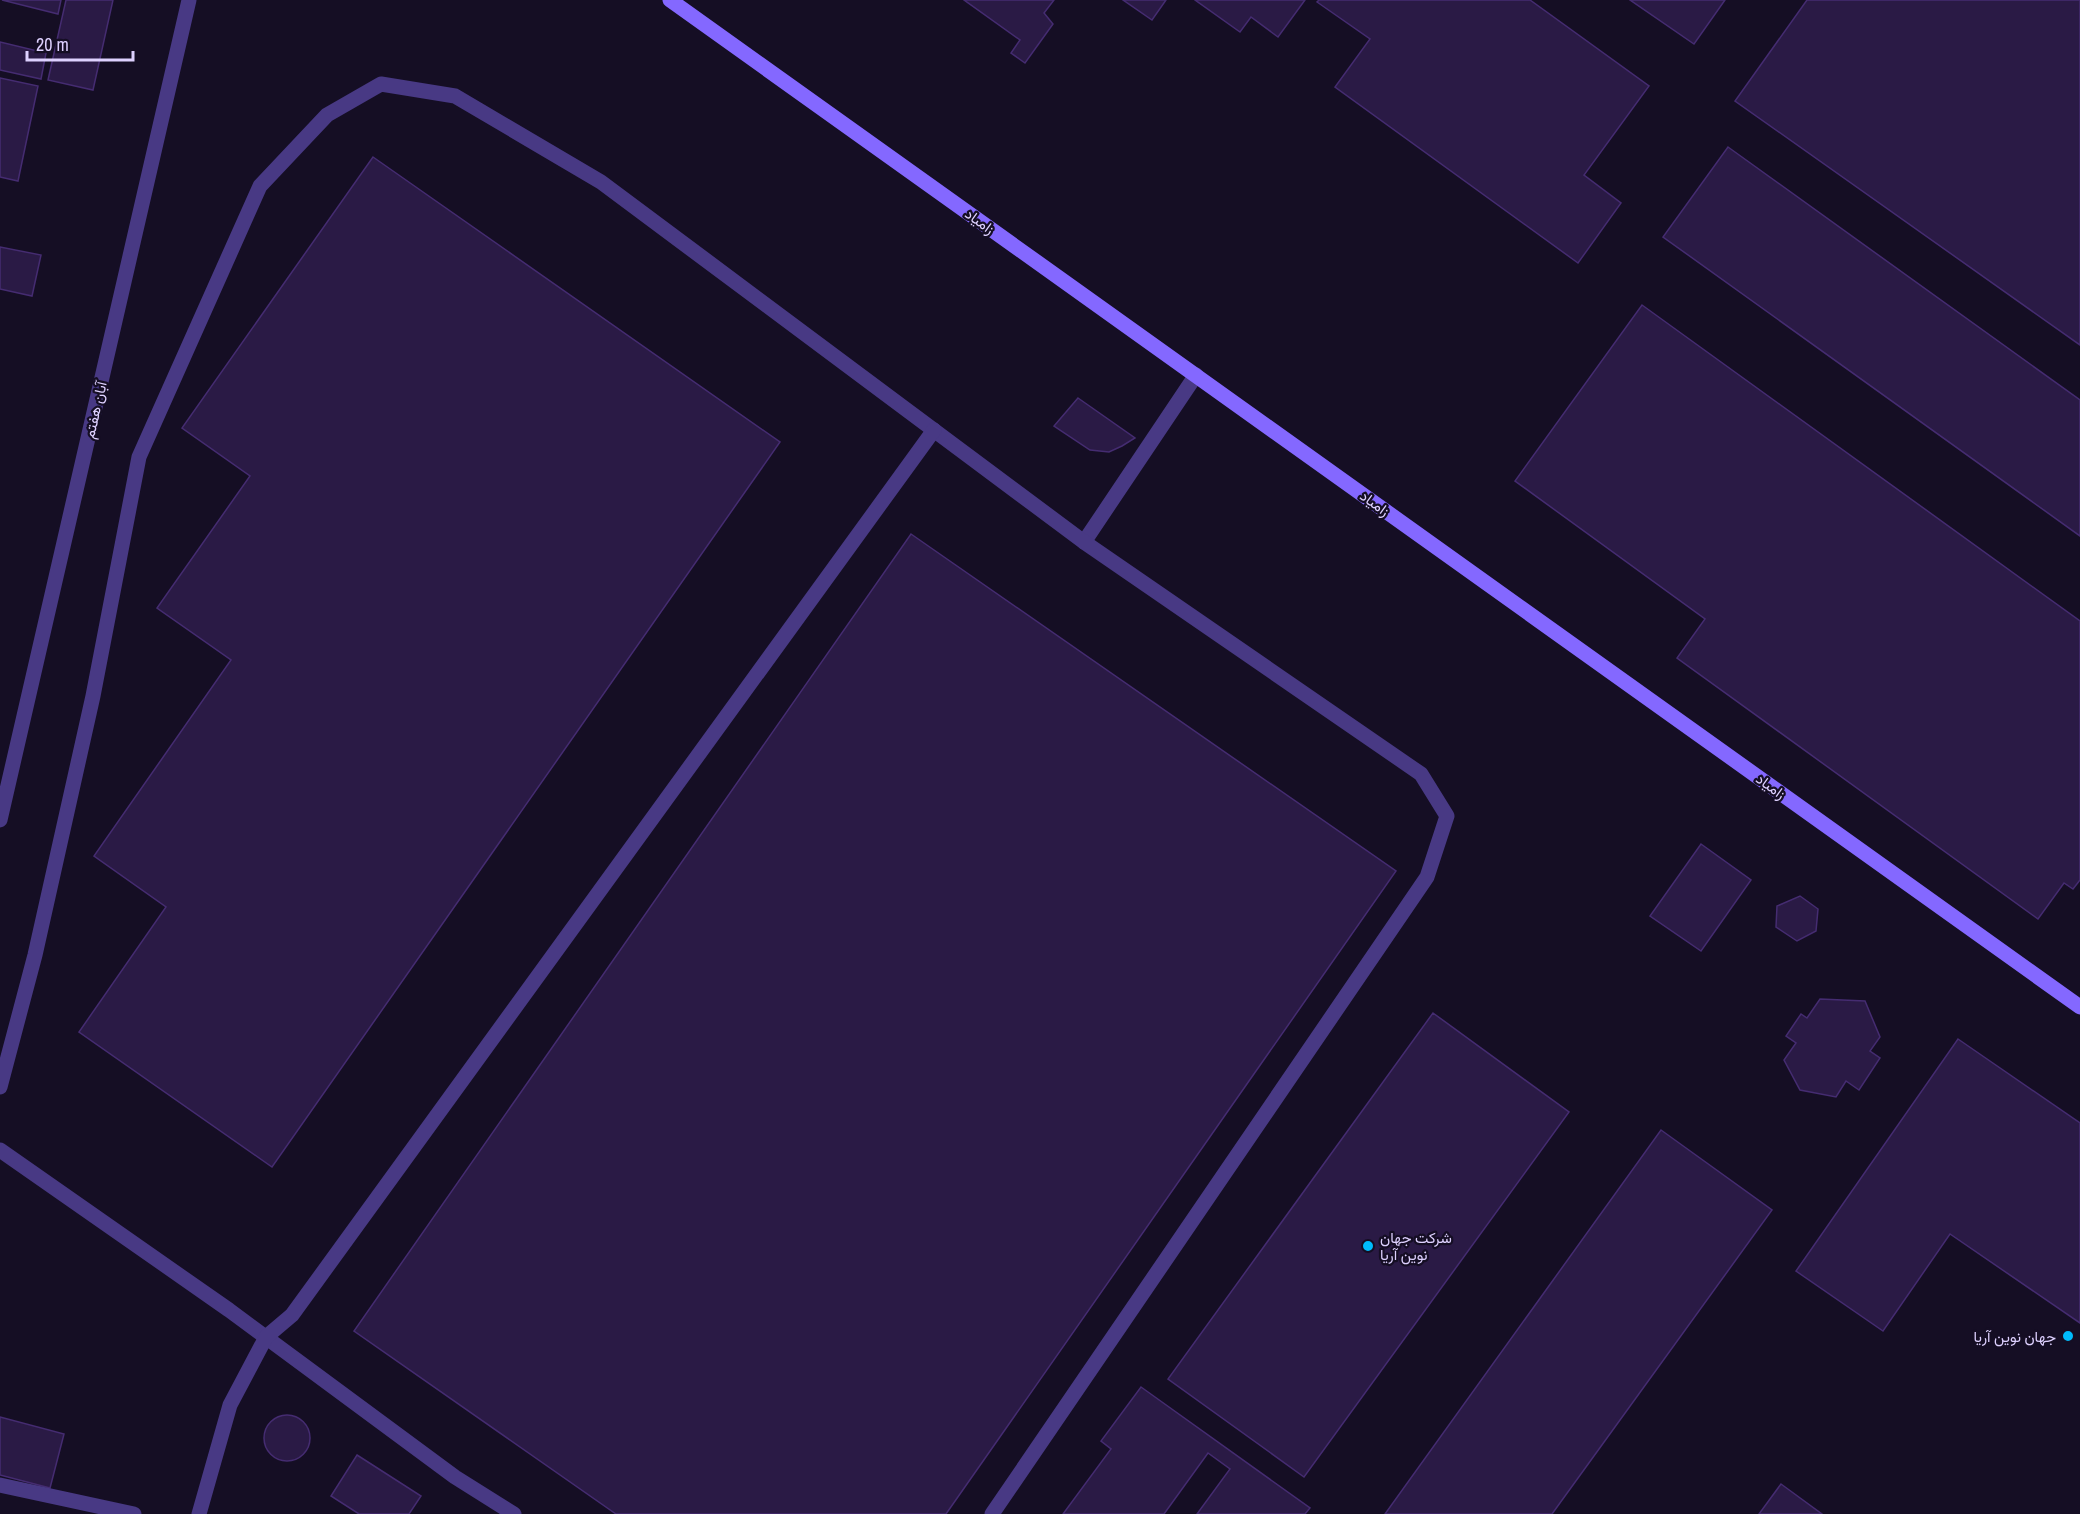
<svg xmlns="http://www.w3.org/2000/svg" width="2080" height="1514" font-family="'Archivo Narrow',Vazirmatn,sans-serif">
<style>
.building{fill:#2a1a45;stroke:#452c71;stroke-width:1.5}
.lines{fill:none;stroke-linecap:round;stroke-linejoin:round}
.lane{stroke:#483984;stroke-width:15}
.secondary{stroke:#8468ff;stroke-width:15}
.poi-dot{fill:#00bbfc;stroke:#150e24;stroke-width:2}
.labels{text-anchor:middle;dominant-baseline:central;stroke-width:4.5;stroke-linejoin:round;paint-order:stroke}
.street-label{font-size:15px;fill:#ded1ff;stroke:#150e24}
.poi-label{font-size:15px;fill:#ded1ff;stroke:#150e24;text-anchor:start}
</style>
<rect width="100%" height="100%" fill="#150e24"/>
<g class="building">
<polygon points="2,0 61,0 58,14"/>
<polygon points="66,0 113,0 93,90 48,80"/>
<polygon points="964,0 1054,0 1044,13 1053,24 1025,63 1011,53 1020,40"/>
<polygon points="1123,0 1166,0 1152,20"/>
<polygon points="1195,0 1305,0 1278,37 1251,17 1240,32"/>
<polygon points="1319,0 1530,0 1649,86 1584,175 1621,203 1578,263 1335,87 1370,39 1317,2"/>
<polygon points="1630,0 1725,0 1694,44"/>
<polygon points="1807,0 2080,0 2080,345 1735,101"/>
<polygon points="0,42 46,53 41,79 0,70"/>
<polygon points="0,78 38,86 18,181 0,177"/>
<polygon points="1728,147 2080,400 2080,536 1663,237"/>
<polygon points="373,157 780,442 272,1167 79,1032 166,907 94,856 231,660 157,608 250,476 182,428"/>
<polygon points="0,247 41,255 32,296 0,289"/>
<polygon points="1642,305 2080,621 2080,880 2073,889 2064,883 2038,919 1677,658 1705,619 1515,481"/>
<polygon points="1078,398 1135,438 1122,446 1109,452 1090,450 1054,426"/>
<polygon points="911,534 1396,871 946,1514 616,1514 354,1331"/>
<polygon points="1701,844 1751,880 1701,951 1650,916"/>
<polygon points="1800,896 1818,909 1816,931 1797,941 1776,927 1777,906"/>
<polygon points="1820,999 1865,1001 1880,1037 1870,1051 1880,1058 1859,1090 1846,1081 1836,1097 1800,1090 1784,1060 1796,1043 1786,1036 1801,1014 1807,1018"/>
<polygon points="1433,1013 1569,1112 1304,1477 1168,1379"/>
<polygon points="1958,1039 2080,1123 2080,1323 1950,1234 1883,1331 1796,1271"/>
<polygon points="1661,1130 1772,1210 1552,1514 1385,1514"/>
<polygon points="1141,1387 1310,1508 1305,1514 1197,1514 1230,1469 1208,1453 1164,1514 1063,1514 1111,1449 1101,1441"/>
<circle cx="287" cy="1438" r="23"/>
<polygon points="0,1417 64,1434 50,1488 0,1475"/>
<polygon points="357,1455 421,1496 409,1514 359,1514 331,1496"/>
<polygon points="1781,1484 1822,1514 1759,1514"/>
</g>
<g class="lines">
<g class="lane">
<polyline points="1084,542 1196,375"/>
<polyline points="0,820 189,0"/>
<polyline points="0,1087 35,955 93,696 139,457 260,186 327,115 381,84 455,96 601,182 1084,542 1421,774 1447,816 1427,877 992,1514"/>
<polyline points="0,1150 229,1310 455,1477 514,1514"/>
<polyline points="0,1485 134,1514"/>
<polyline points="199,1514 230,1405 266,1337 292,1315 934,430"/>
</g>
<polyline class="secondary" points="670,0 2080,1007"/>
</g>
<g class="poi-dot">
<circle cx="1368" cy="1246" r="6"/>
<circle cx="2068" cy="1336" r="6"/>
</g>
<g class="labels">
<g class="street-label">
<text transform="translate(980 221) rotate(36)">زامیاد</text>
<text transform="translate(95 410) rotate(-77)">آبان هفتم</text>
<text transform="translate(1375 503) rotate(36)">زامیاد</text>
<text transform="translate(1771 786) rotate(36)">زامیاد</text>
</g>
<g class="poi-label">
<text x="1380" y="1237">شرکت جهان<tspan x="1380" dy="17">نوین آریا</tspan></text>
<text x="2056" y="1336" text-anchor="end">جهان نوین آریا</text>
</g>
</g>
<path d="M27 51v9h106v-9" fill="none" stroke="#ded1ff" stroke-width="3"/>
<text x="36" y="51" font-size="18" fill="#ded1ff" stroke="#150e24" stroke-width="4.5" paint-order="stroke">20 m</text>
</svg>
